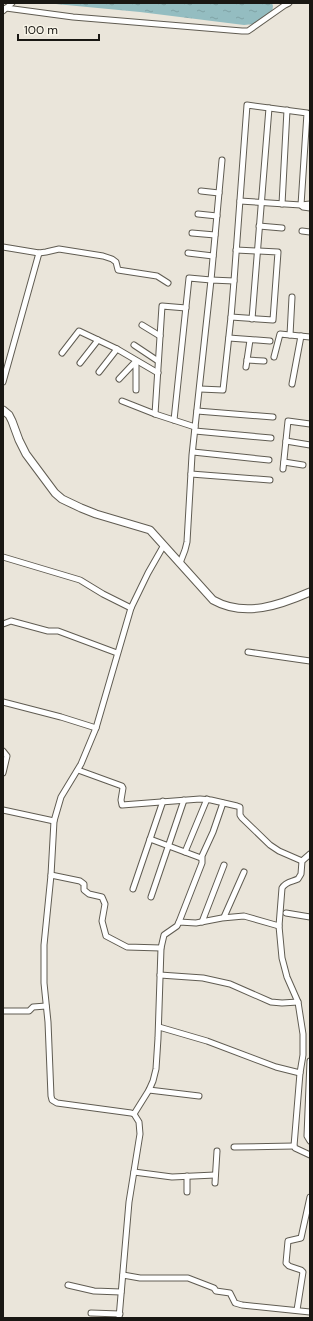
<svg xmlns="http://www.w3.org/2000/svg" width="313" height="1321" font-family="'DM Sans',sans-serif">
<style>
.water{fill:url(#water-ripples)}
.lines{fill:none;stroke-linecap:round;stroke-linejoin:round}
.minor-casing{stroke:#605c52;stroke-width:7}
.tertiary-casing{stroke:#605c52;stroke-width:9}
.minor{stroke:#fff;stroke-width:5}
.tertiary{stroke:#fff;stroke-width:7}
</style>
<defs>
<pattern id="water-ripples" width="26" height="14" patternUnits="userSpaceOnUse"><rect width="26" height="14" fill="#94bdc1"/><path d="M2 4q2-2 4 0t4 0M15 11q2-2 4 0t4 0" fill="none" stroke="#7fa2a5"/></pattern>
</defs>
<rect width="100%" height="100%" fill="#eae5da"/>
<polygon class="water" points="45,3 272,3 273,6 272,13 254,24 244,25 140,12"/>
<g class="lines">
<g class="minor-casing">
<g id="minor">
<polyline points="6,8 73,17 242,31 248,31 285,5 289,3"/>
<polyline points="3,11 12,3"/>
<polyline points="201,191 219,193"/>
<polyline points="240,201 301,205 310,204"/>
<polyline points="282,204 287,110"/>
<polyline points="301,205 303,207 310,208"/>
<polyline points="198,214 217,216"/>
<polyline points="259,226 282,228"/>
<polyline points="302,231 310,232"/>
<polyline points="192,233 215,235"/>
<polyline points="3,247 39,253 46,252 59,249 103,256 112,259 116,262 118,270 157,276 168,283"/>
<polyline points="188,253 213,256"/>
<polyline points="231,317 234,281"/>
<polyline points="252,319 269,108"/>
<polyline points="142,325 160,336"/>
<polyline points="290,335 292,297"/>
<polyline points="229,338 270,341"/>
<polyline points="134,345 158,361"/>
<polyline points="62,353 79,331 117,349 158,373"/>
<polyline points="274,357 280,334 310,337"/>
<polyline points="247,360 264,361"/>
<polyline points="80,363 98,340"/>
<polyline points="246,367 250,340"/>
<polyline points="99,372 117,349"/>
<polyline points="119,379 136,361 136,390"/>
<polyline points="3,382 39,253"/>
<polyline points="292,384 301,336"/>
<polyline points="200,389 223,390 231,317 273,320 278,252 236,250"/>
<polyline points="122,401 155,414 195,427"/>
<polyline points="197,411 273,417"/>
<polyline points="155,414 162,306 186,308"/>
<polyline points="174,420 189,278 211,280 222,160"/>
<polyline points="195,431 271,438"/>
<polyline points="286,441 310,445"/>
<polyline points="193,452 269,460"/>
<polyline points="284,462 303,465"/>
<polyline points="283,469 288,421 310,424"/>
<polyline points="191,474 270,480"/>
<polyline points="3,557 80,580 103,594 131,608"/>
<polyline points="180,563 185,550 187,542 192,455 211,280 234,281 247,105 307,113 301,205"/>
<polyline points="3,624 11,621 48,631 58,631 117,653"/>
<polyline points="248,652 310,661"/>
<polyline points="3,702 61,717 96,728"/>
<polyline points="3,751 7,756 3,773"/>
<polyline points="78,770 122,786 123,788 121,800 122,805 200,799 211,800 237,806 240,807 240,815 242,818 270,845 279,851 302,861"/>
<polyline points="3,810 54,821"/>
<polyline points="150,839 201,858"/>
<polyline points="185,852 207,799"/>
<path d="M310 854 302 861 301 874 298 879C292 882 286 881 282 888L279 926 282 958 287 977 298 1002 303 1034V1055L300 1073 294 1146 295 1148 310 1155"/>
<polyline points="51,875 80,881 84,884 84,890 89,894 102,897 105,904 102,921 106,936 127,947 161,948"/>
<polyline points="133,889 163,801"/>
<polyline points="151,897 184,800"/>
<polyline points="286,913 310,917"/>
<polyline points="224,917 244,872"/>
<polyline points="179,922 202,863 202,856 213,832 223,803"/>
<polyline points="202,922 224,865"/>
<polyline points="160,975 203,978 230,984 271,1002 282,1003 298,1002"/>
<polyline points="3,1011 29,1011 33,1007 46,1006"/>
<polyline points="159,1027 207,1041 276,1067 300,1073"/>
<polyline points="310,1061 307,1136 310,1141"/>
<polyline points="149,1090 199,1096"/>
<polyline points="134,1114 149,1090 153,1081 156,1069 158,1038 161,948 164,935 177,926 179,922 196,923 222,918 244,916 279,926"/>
<polyline points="234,1147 294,1146"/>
<polyline points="134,1172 172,1177 215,1175"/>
<polyline points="187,1176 187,1192"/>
<polyline points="215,1183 217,1151"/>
<polyline points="123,1275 140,1278 188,1278 214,1288 216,1291 230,1293 235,1303 242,1305 310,1312"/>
<polyline points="68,1285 94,1291 121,1292"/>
<polyline points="297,1310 303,1272 301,1270 289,1266 286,1263 288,1241 301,1238 310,1197"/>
<polyline points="91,1313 120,1314"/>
<polyline points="119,1318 129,1202 140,1134 139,1122 134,1114 131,1113 57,1103 52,1100 51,1096 48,1022 44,983 44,945 51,875 54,821 61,797 81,764 96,728 131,608 148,573 164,545"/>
</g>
</g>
<g class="tertiary-casing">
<path id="tertiary" d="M3 410 9 415 12 421 19 440 26 454 55 493 62 499 81 508 96 514 150 530 213 600C245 618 280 605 310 592"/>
</g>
<use href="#minor" class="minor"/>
<use href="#tertiary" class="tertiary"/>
</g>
<rect width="313" height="1321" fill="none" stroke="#191713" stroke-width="8"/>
<path d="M18 34v6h81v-6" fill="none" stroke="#191713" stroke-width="2"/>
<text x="24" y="34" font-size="12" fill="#191713" stroke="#f7f3e7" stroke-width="3" paint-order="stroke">100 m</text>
</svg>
